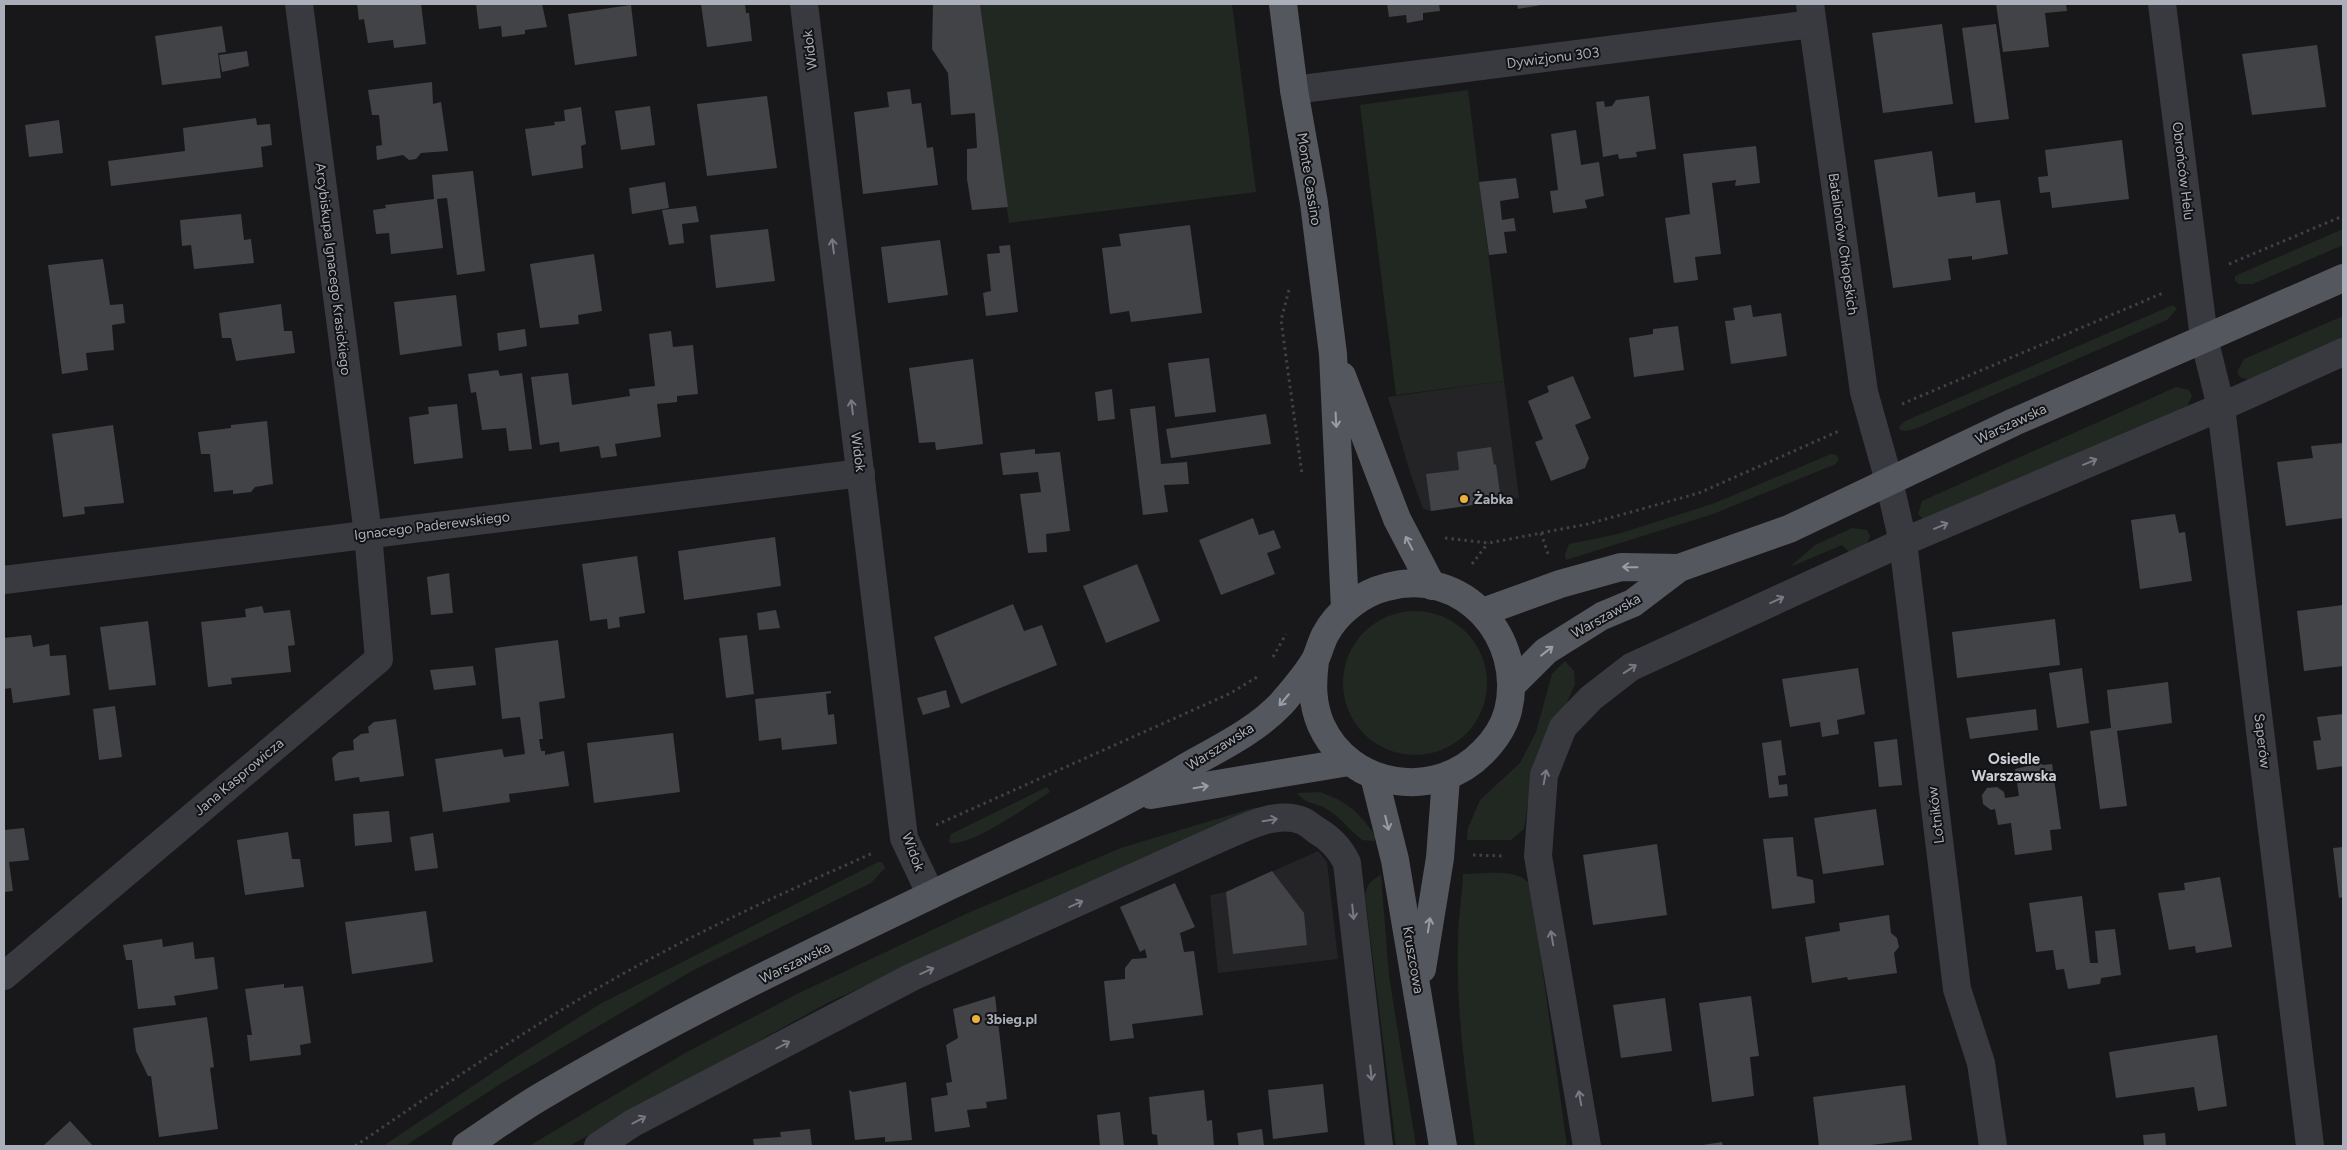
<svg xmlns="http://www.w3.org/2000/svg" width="2347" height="1150" font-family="Figtree,sans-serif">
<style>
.built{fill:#242427}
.green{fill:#202821}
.building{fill:#424347}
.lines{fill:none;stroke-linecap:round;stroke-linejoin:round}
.path{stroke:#3f4146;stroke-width:3;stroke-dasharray:2.5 4;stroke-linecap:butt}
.minor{stroke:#393a3f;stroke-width:28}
.major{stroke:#55575e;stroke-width:28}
.oneway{stroke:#787a82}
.oneway2{stroke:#9a9da7}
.poi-dot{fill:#ecb03d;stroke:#131315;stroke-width:2}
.labels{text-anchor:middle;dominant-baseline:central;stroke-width:4;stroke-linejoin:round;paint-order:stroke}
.street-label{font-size:14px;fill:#abafb9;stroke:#131315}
.poi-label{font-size:14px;font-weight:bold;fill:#abafb9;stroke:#131315;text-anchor:start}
.neighbourhood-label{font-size:15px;font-weight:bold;fill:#cbced5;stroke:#131315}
</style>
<rect width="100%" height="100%" fill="#18181a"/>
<g class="built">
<polygon points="1504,381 1519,498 1431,511 1423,509 1410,472 1388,397"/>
<polygon points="1318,851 1327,862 1338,959 1218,973 1210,895 1226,892"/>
</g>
<g class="green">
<polygon points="980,4 1232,4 1256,192 1009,223"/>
<polygon points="1468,90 1504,381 1396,395 1360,105"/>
<polygon points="2343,229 2343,245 2253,284 2239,284 2235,281 2235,276"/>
<polygon points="2173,305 2177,309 2167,320 1915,429 1905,431 1900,430 1899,427 1905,421"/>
<polygon points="2343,316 2343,339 2248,380 2240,377 2237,372 2244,359"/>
<polygon points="2176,387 2189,390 2192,396 2187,407 1923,519 1918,514 1922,501"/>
<polygon points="1831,454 1836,455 1839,459 1836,464 1713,514 1566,560 1565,554 1569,544 1618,534 1715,503"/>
<polygon points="1852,528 1867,530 1870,536 1867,544 1849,552 1842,545 1790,567 1815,545"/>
<circle cx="1415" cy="683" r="72"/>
<polygon points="1565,661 1574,671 1575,684 1530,789 1524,829 1511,840 1467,840 1468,828 1480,800 1520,763 1536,732 1552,674"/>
<path d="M1047 787 1050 792C1032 803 967 850 949 842L951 834Z"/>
<path d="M1320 792C1348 802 1359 812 1376 837L1374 841 1362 840C1349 830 1340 816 1325 808 1315 803 1304 803 1297 793Z"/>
<polygon points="1253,808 1258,808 1255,812 829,1002 569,1146 529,1146 685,1053 797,994 968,913 1121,848"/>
<polygon points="878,862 882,862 885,868 871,883 692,971 502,1083 405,1146 383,1146 510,1061 600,1004"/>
<path d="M1463 874C1483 874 1522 867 1531 887L1567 1146H1475C1466 1079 1456 1012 1458 943 1458 920 1462 897 1463 874Z"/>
<path d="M1381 875 1389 976 1416 1146H1396L1365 895C1367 884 1371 880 1381 875Z"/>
</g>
<g class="building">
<polygon points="357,4 421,4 426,44 394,48 393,40 368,43 364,19 359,20"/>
<polygon points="476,4 542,4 547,27 525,30 525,34 502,37 501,26 479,29"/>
<polygon points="701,4 745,4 746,13 749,13 752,41 707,47"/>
<polygon points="933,4 980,4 1008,207 972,210 967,179 967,149 977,148 975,113 951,115 948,73 932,49"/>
<polygon points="1387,4 1439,4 1440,11 1423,13 1423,20 1407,23 1406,15 1389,17"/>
<polygon points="1517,4 1541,4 1541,5 1518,9"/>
<polygon points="1996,4 2066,4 2067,11 2045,13 2049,47 2003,52"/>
<polygon points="631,5 637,56 575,65 568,14"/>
<polygon points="1942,24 1953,104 1883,113 1872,33"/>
<polygon points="1996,24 2009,119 1975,123 1962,28"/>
<polygon points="222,26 226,52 218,53 221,78 162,85 155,36"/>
<polygon points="2317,45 2326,107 2252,115 2242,54"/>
<polygon points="247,51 249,66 222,72 219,55"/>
<polygon points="432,82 433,104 441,102 448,151 421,153 416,159 409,160 403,155 377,160 376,146 382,145 379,115 372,115 368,90"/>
<polygon points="910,89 912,104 921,103 927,148 933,147 938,185 863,194 854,112 889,107 887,92"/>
<polygon points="767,96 777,168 707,176 697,104"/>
<polygon points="1649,96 1656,149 1636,152 1637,157 1619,159 1618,154 1603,157 1596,102 1604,101 1605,107 1612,106 1616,100"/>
<polygon points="650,106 655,145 621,150 615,111"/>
<polygon points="581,107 586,144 581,146 583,168 532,176 525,129 555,125 554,122 565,121 564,110"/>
<polygon points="256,118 257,125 270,124 272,145 261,147 263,167 111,186 108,161 185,151 183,128"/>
<polygon points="59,120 63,153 29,157 25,125"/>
<polygon points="1576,130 1581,165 1599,162 1604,196 1585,200 1587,208 1553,213 1550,191 1558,190 1551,134"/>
<polygon points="2122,140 2129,199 2052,208 2050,192 2040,193 2038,177 2048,176 2045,150"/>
<polygon points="1756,146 1760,183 1735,186 1736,180 1712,183 1721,254 1695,257 1698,280 1674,283 1665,218 1690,214 1683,154"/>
<polygon points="1932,151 1938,197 1975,192 1976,203 2000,200 2008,254 1972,260 1972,256 1948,259 1951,280 1893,288 1874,160"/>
<polygon points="473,171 485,271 457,275 447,198 437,199 443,248 391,254 389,233 376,234 373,210 386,208 385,205 434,199 432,175"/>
<polygon points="1516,178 1519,198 1500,201 1502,220 1514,218 1516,231 1504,232 1507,253 1489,255 1479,182"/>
<polygon points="665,182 669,208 632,214 629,188"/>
<polygon points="696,206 699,222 682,224 684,243 669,245 662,210"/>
<polygon points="241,214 244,240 251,239 254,263 194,269 191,245 182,246 180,220"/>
<polygon points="1190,225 1202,313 1131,322 1129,311 1110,314 1102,248 1121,246 1119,234"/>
<polygon points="768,229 775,281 716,288 710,235"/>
<polygon points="940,240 948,295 888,303 881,247"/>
<polygon points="1010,245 1018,312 986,316 983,293 991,291 987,254 1000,253 999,246"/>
<polygon points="594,254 602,311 578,315 579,324 540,328 530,264"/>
<polygon points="103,259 110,305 123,304 125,323 112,325 114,350 86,353 88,370 62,374 48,265"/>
<polygon points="456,295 462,346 400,355 394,302"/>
<polygon points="281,304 284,331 292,331 295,353 236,361 231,338 222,338 219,313"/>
<polygon points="1751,305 1753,317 1781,313 1787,356 1731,364 1725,321 1735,320 1733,308"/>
<polygon points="1678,326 1684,370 1634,377 1629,338 1653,334 1653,329"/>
<polygon points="525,329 527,346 499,351 497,333"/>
<polygon points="671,331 673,347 693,345 698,394 677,396 677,402 657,404 661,437 615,444 617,456 601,458 599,446 560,452 559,442 540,445 531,377 568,373 572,405 630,396 629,389 655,386 649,334"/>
<polygon points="1209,358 1216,412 1175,417 1168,363"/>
<polygon points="973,359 983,444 936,450 935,442 919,443 909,368"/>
<polygon points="498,370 500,376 522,373 532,449 509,451 506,428 482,430 476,392 471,393 468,374"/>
<polygon points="1573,376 1591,418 1575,425 1589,458 1585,468 1551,481 1535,442 1543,439 1528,401 1549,392 1547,386"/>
<polygon points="1112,389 1115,419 1098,421 1095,392"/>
<polygon points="457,404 463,458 414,464 409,417 429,414 428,407"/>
<polygon points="1155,406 1161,464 1187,462 1189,484 1164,485 1168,512 1143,515 1130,409"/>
<polygon points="1266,414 1271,444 1171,458 1166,429"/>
<polygon points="267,421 273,484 255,487 251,492 233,494 233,490 214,492 210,454 201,454 198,432 231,428 231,425"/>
<polygon points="113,425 124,503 84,507 85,514 63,517 52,434"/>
<polygon points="2343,443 2343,518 2286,526 2277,462 2313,458 2311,446"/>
<polygon points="1491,447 1494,465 1496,464 1501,501 1431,511 1426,474 1459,470 1457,452"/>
<polygon points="1035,449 1035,454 1060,452 1070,531 1046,534 1047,552 1028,553 1020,494 1041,492 1038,472 1003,475 1000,453"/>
<polygon points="2175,514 2179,533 2185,532 2192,581 2140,589 2131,520"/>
<polygon points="1253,518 1259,535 1274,530 1281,548 1267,553 1275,574 1221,595 1199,540"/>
<polygon points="775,537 781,586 684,600 678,551"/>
<polygon points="637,556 645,613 619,617 620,627 608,629 607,619 590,621 582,564"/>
<polygon points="1137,564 1160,621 1106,643 1083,586"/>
<polygon points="449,573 453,613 431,615 427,577"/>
<polygon points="1013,604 1024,631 1042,625 1057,665 961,704 934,637"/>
<polygon points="2343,605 2343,666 2304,671 2297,611"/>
<polygon points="262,606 264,613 290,610 295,645 288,646 291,672 231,678 232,684 208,687 201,622 246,617 245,609"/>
<polygon points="776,610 780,628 759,630 757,613"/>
<polygon points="2055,619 2060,665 1957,678 1952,632"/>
<polygon points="148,621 156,685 109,690 100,627"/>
<polygon points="31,635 33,647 49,644 50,656 66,655 70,695 13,703 11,688 4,689 4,638"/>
<polygon points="747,635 754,694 726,698 719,638"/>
<polygon points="558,640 565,698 539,702 543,739 539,739 541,751 545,751 545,755 564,751 569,786 509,794 510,802 443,812 435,759 502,749 504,757 525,754 520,717 502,719 495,648"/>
<polygon points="473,666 476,685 434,690 430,670"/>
<polygon points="1858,668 1865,714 1837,720 1839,734 1822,737 1820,722 1790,727 1782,679"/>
<polygon points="2082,668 2089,723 2057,728 2049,673"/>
<polygon points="2168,682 2172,723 2117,731 2127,806 2100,809 2090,731 2111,728 2107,690"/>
<polygon points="946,690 950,707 923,715 917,698"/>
<polygon points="831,691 831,693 826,694 828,715 834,714 837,744 782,750 781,738 759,741 755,699"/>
<polygon points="115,706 122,757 99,760 93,709"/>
<polygon points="2036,709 2038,730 1970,739 1966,718"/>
<polygon points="2343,714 2343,766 2317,770 2313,741 2321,740 2317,717"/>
<polygon points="396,719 404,776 360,782 359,777 335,781 332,758 339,752 354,750 353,740 361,734 369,733 368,727 374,722"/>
<polygon points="673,733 680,792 594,803 587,743"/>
<polygon points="1897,739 1902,785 1879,787 1874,742"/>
<polygon points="1781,740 1786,775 1778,776 1779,785 1787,784 1788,796 1769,798 1762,743"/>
<polygon points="2040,763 2043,765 2052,764 2061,829 2050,830 2052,850 2015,855 2011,823 1998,825 1995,809 1991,810 1983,804 1982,795 1987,788 1997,787 2004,792 2005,798 2019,796 2015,769"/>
<polygon points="1876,809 1884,865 1823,874 1814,818"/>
<polygon points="389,811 392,842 355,846 353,814"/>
<polygon points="24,828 29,860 9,862 13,891 4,892 4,830"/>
<polygon points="288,832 292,859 300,859 304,887 245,895 237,840"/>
<polygon points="433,833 438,868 415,871 410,837"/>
<polygon points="1793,837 1797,876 1813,880 1815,903 1772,909 1763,839"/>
<polygon points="1657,844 1667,915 1593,925 1583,855"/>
<polygon points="2343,847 2343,897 2339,898 2333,848"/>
<polygon points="1272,871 1304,913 1307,945 1233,954 1226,892"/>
<polygon points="2220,877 2232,947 2196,953 2195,946 2169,950 2158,893 2185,890 2184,883"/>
<polygon points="1175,883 1195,927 1180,933 1184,952 1194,951 1203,1015 1132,1024 1134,1038 1110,1041 1104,981 1125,979 1125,968 1132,959 1147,958 1145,949 1140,952 1120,907"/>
<polygon points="2082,896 2090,963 2098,963 2095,931 2115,929 2121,975 2101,978 2100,984 2068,989 2064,969 2056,970 2053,950 2036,952 2029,903"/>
<polygon points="426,911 433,962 352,974 345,922"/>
<polygon points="1889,915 1891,933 1897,938 1899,947 1894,953 1897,973 1848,980 1847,977 1812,983 1805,937 1840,931 1839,923"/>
<polygon points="162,939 163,947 193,942 195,959 214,957 218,989 174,996 176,1005 138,1009 132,960 126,960 123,945"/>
<polygon points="284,984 284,988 303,986 311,1043 300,1045 301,1055 250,1061 247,1035 252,1035 245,989"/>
<polygon points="995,996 1007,1099 986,1102 987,1108 967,1110 970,1127 935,1132 931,1098 948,1095 946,1083 952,1082 946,1045 958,1038 953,1009"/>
<polygon points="1751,996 1759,1056 1750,1057 1754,1096 1712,1102 1699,1003"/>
<polygon points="1665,998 1672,1051 1621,1058 1613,1005"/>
<polygon points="207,1017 214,1067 210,1068 218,1129 159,1137 151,1076 148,1076 136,1051 133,1028"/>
<polygon points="2217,1035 2227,1106 2198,1111 2194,1087 2116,1098 2109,1052"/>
<polygon points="906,1082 912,1140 885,1142 885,1137 855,1140 849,1090 853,1092"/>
<polygon points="1323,1084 1328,1132 1273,1139 1268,1090"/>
<polygon points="1905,1085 1912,1140 1863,1146 1819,1146 1813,1097"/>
<polygon points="1204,1090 1207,1121 1212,1120 1214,1146 1158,1146 1157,1135 1152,1134 1149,1097"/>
<polygon points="1120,1112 1124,1146 1100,1146 1097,1115"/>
<polygon points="70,1121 93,1146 43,1146"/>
<polygon points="810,1129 812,1146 754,1146 753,1139 781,1137 780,1132"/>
<polygon points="1262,1129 1264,1146 1239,1146 1237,1133"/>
<polygon points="2165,1133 2166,1146 2144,1146 2143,1135"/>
<polygon points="1722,1142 1723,1146 1703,1146 1703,1145"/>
</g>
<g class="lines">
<g class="path">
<polyline points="2229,264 2343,216"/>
<polyline points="1289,290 1281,320 1302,474"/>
<polyline points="1902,404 2163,293"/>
<polyline points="1541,533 1548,554"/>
<polyline points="1445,538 1489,543 1588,524 1699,493 1839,431"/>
<polyline points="1472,564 1488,543"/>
<polyline points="1273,657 1286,634"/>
<polyline points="936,825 1231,693 1257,677"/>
<polyline points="1473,855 1505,856"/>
<path d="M355 1146C439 1089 523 1031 612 980 696 932 785 892 873 853"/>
</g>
<g class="minor">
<polyline points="804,4 904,838 931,895"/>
<polyline points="1810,4 1864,392 1889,481 1903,542 1957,989 1981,1063 1993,1146"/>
<polyline points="2162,4 2204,338 2221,407 2310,1146"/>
<polyline points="1294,90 1812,24"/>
<polyline points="4,580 861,473"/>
<polyline points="4,976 379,659 368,534 299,4"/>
<path d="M598 1146 633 1123 912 977 1225 836C1247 827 1278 810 1303 821 1307 823 1312 827 1316 830 1330 838 1340 848 1347 863L1379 1146"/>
<polyline points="1587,1146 1538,856 1544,775 1563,727 1591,698 1631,667 1903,542 2221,407 2343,352"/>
</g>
<g class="major">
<polyline points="1283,4 1294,90 1314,203 1333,354 1345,609"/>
<polyline points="1342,376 1397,519 1432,586"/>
<polyline points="1483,612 1560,584 1621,567 1679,568"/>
<polyline points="1512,685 1546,651 1602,616 1633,603 1679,568 1789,529 2014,422 2343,278"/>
<polyline points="1374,776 1395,860 1443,1146"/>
<polyline points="1151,795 1349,762"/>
<polyline points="1422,969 1440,858 1446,778"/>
<path d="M466 1146C493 1128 519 1109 547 1093 672 1019 804 956 935 893 1018 853 1102 817 1181 770 1215 750 1255 732 1282 703 1293 690 1308 673 1316 658 1319 651 1321 643 1325 635 1337 612 1362 593 1387 587 1463 566 1526 638 1508 711 1504 726 1494 741 1483 752 1436 801 1350 789 1321 725 1312 704 1312 684 1315 661"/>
</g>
</g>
<defs><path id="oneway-shaft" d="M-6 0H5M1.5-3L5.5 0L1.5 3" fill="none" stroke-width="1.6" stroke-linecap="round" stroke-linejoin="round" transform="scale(1.25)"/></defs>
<g class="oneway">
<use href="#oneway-shaft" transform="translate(833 246) rotate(-97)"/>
<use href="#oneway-shaft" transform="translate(852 407) rotate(-97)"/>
<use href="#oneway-shaft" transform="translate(2090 462) rotate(-23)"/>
<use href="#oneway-shaft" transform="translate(1941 526) rotate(-23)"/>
<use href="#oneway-shaft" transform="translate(1777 600) rotate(-25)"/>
<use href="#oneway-shaft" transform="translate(1630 669) rotate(-33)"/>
<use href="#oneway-shaft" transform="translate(1545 777) rotate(-79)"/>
<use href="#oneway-shaft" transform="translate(1270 820) rotate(-10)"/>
<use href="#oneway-shaft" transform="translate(1076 904) rotate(-24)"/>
<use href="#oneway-shaft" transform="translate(1353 912) rotate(84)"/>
<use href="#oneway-shaft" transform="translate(1552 938) rotate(-100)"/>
<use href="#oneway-shaft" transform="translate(927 971) rotate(-24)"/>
<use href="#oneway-shaft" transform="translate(783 1045) rotate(-28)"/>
<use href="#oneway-shaft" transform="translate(1371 1073) rotate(84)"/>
<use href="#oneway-shaft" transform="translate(1580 1098) rotate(-100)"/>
<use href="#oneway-shaft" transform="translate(639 1120) rotate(-28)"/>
</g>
<g class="oneway2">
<use href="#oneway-shaft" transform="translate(1336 420) rotate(87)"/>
<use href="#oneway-shaft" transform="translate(1409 543) rotate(-118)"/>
<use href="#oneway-shaft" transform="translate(1630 567) rotate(-179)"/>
<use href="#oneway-shaft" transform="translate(1547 651) rotate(-38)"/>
<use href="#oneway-shaft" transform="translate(1284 700) rotate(130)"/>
<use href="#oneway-shaft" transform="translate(1201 787) rotate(-9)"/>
<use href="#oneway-shaft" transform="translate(1387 823) rotate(76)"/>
<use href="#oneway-shaft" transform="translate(1429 925) rotate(-81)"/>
</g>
<g class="poi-dot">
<circle cx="1464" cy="499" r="5"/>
<circle cx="976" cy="1019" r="5"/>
</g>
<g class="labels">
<g class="street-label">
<text transform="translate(810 50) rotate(-97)">Widok</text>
<text transform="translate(1553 58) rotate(-7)">Dywizjonu 303</text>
<text transform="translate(2183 171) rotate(83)">Obrońców Helu</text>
<text transform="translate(1309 179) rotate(81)">Monte Cassino</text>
<text transform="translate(1843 244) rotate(82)">Batalionów Chłopskich</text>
<text transform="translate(333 269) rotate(83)">Arcybiskupa Ignacego Krasickiego</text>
<text transform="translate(2011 424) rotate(-25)">Warszawska</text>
<text transform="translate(858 452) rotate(83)">Widok</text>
<text transform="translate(432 526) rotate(-7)">Ignacego Paderewskiego</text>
<text transform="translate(1606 616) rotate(-29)">Warszawska</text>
<text transform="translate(2262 741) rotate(83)">Saperów</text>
<text transform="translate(1220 747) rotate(-32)">Warszawska</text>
<text transform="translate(239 777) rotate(-40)">Jana Kasprowicza</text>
<text transform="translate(1936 815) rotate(-97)">Lotników</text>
<text transform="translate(913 852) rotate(69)">Widok</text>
<text transform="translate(1413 960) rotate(80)">Kruszcowa</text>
<text transform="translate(795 963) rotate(-26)">Warszawska</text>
</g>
<g class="poi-label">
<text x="1474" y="499">Żabka</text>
<text x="986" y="1019">3bieg.pl</text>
</g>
<g class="neighbourhood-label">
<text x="2014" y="759">Osiedle<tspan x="2014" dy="17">Warszawska</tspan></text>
</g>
</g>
<rect width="2347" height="1150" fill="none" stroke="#abafb9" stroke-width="10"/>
</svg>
